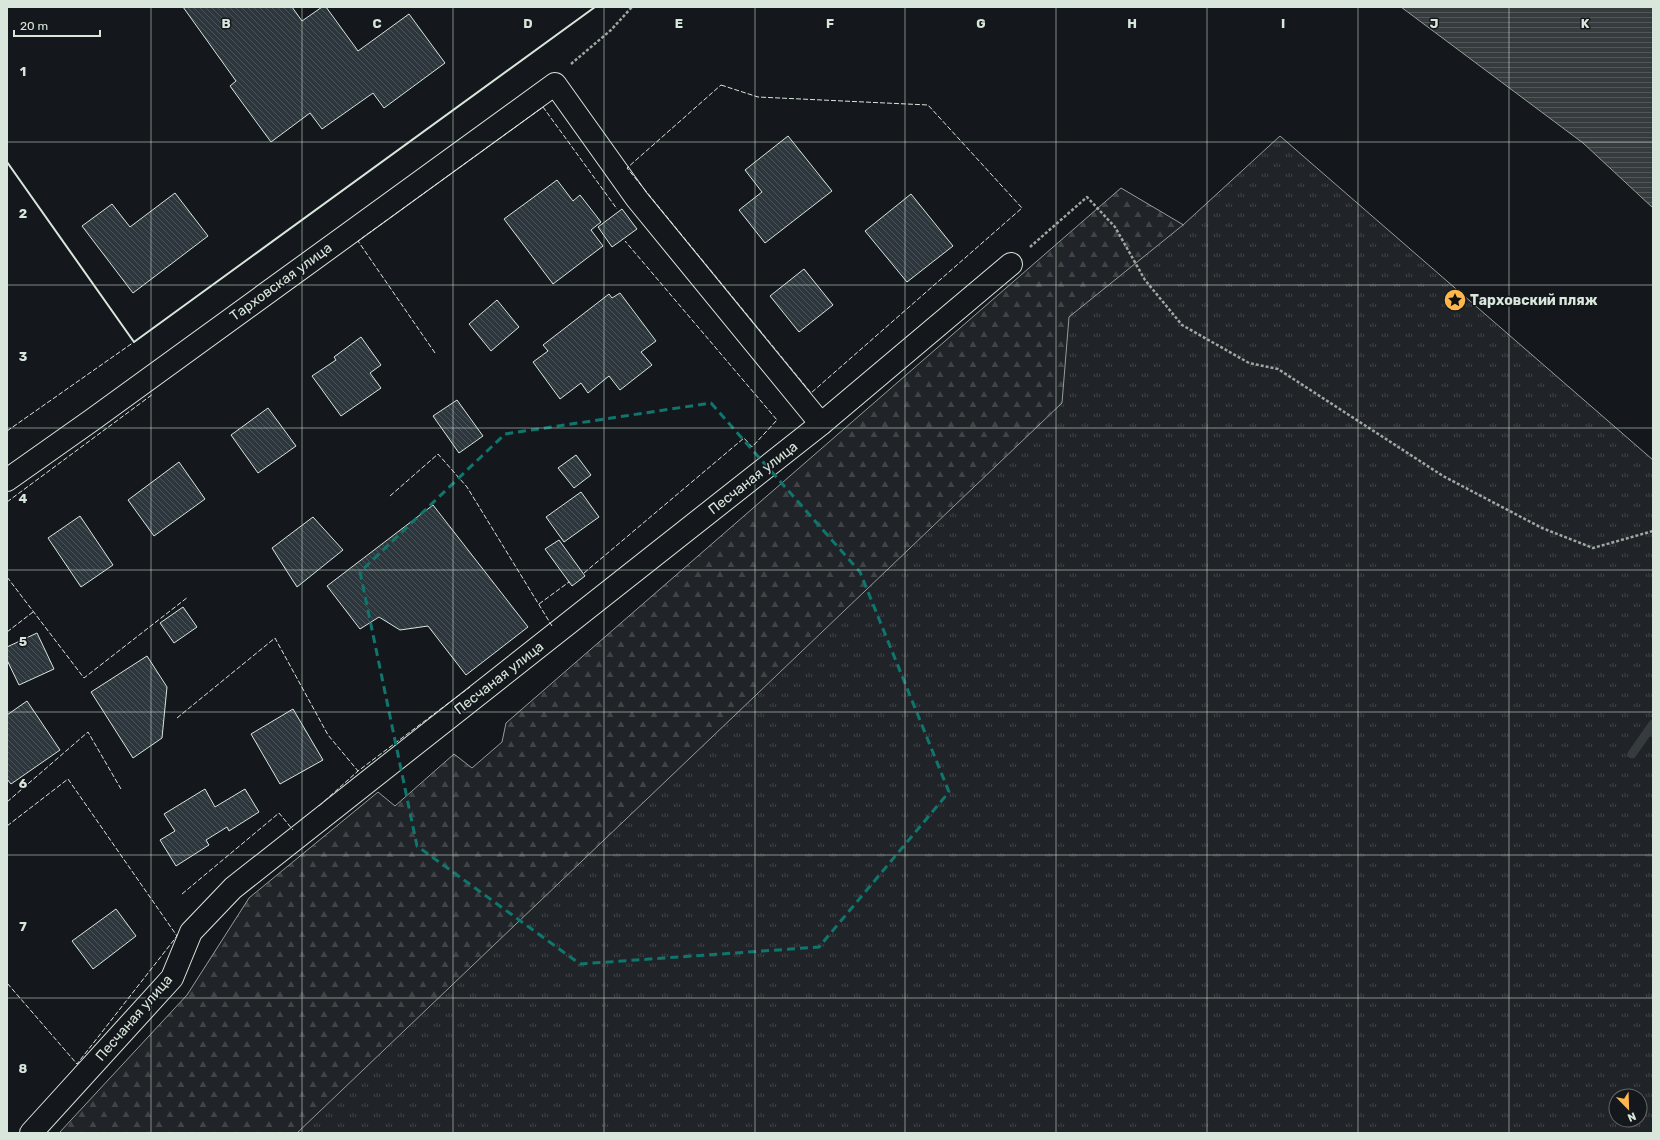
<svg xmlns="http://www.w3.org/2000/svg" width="1660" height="1140" font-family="Rubik,sans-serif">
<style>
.forest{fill:url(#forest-firs);stroke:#939e99;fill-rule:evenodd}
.park{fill:url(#park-tufts);stroke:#939e99;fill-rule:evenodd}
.water{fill:url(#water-rules);stroke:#939e99}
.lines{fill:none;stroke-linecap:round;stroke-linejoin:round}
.stream{stroke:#363b3e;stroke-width:9}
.building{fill:url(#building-back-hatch);stroke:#d8e6dc}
.street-casing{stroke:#d8e6dc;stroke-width:24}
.path{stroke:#9da8a2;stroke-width:2.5;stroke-dasharray:3 2;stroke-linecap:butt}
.street{stroke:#14181c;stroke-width:22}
.fence{stroke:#d8e6dc;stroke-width:1;stroke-dasharray:5 2;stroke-linecap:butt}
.wall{stroke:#d8e6dc;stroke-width:2}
.marked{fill:none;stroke:#0f766e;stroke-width:3;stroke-dasharray:8 5;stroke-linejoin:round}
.grid{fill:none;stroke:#d8e6dc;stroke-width:1;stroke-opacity:0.55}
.labels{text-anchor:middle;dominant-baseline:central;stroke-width:3;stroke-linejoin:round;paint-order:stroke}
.street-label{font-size:14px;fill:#d8e6dc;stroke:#14181c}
.poi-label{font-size:14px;font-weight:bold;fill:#d8e6dc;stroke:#14181c;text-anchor:start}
.grid-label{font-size:13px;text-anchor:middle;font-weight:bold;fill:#d8e6dc;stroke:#14181c;stroke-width:3;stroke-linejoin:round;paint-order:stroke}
</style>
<defs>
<pattern id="forest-firs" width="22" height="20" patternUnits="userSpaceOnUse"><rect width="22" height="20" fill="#202428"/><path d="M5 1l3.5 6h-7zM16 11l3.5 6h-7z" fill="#404447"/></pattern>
<pattern id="park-tufts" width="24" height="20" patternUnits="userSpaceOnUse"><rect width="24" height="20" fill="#202428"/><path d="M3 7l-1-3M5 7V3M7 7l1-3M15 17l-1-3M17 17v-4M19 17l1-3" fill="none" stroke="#404447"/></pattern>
<pattern id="water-rules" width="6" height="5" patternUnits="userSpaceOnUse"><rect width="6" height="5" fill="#363b3e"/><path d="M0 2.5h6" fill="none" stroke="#525759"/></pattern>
<pattern id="building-back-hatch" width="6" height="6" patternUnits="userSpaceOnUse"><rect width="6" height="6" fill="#2c363c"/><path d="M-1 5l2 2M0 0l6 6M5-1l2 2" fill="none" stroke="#4a5358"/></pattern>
</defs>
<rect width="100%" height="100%" fill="#14181c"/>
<path class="forest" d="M1121 188 1231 253 1542 507 1653 1133H59L187 995 249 898 378 792 395 806 454 754 472 768 502 742 506 723ZM1616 1096H1640V1120H1616Z"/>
<path class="park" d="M1280 136 1653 460V1133H297L1062 403 1069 317 1183 225ZM1616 1096H1640V1120H1616Z"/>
<polygon class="water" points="1401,7 1653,7 1653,208 1583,143"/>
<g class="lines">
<polyline class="stream" points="1632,754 1653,724"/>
</g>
<g class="building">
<polygon points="183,7 292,7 302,21 322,7 326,7 358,51 409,14 445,63 384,108 373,93 322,129 310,113 271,142 230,86 236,81"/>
<polygon points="788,136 832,191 765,243 739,210 762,192 745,170"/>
<polygon points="557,180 573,201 580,195 601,222 591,230 603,246 553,284 504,219"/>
<polygon points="175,193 208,236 133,293 82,226 112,204 130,227"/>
<polygon points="911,194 953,246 907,282 865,231"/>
<polygon points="622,209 637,229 612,247 598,227"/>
<polygon points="804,269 833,305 799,332 770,296"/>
<polygon points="620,293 656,341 641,352 652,365 620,390 609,376 588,393 581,383 560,399 533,362 548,351 543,345 609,294 612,298"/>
<polygon points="497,300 519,327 491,351 469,324"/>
<polygon points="361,337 381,365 370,373 381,388 341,416 312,376 336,360 334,357"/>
<polygon points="457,400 483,436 459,453 433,416"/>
<polygon points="268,408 296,446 258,473 231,435"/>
<polygon points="576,455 591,475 574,488 558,468"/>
<polygon points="179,462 205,499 154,536 128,500"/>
<polygon points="581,492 599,517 564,542 546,517"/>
<polygon points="433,505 528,627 466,675 428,626 400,630 379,617 360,629 327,586"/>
<polygon points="80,516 113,565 81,587 48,538"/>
<polygon points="313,517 343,550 297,587 272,548"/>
<polygon points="559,540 585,576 572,586 545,549"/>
<polygon points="183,607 197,627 174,643 160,623"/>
<polygon points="37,633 54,669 19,685 7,660 7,647"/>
<polygon points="147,656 167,687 162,738 133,758 91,692"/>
<polygon points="27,701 60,750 11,784 7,779 7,715"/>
<polygon points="293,709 323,760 280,784 251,734"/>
<polygon points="205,789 215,807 245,789 259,812 229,831 227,827 206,840 209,845 176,866 160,840 175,831 164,814"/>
<polygon points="116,909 136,936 93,969 72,941"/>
</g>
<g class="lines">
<g class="street-casing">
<g id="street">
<polyline points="7,480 92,420 555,84 637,199 821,424"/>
<polyline points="31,1133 172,978 191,932 233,888 821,424 1011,264"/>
</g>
</g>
<g class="path">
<polyline points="571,64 611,30 632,7"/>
<polyline points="1030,247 1087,197 1115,227 1145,280 1182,325 1249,363 1278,369 1443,476 1542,528 1593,548 1653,531"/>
</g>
<use href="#street" class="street"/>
<g class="fence">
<polygon points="721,85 758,97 928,105 1022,208 811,393 627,168"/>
<polyline points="435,353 358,241 543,107 617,209"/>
<polyline points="7,431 134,342"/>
<polyline points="390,496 438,454 467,487 552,626"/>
<polyline points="7,502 153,394"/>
<polyline points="584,573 744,438 752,447 777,420 625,241"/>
<polyline points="7,577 84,678 188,597"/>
<polyline points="539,604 569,582"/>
<polyline points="7,632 33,612"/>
<polyline points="177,718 275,638 328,735 358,771"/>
<polyline points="7,802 88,732 121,789"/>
<polyline points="319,806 358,771 470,687"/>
<polyline points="7,826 68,779 177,936 77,1064 7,983"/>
<polyline points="182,894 279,813 293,830"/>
</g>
<polyline class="wall" points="7,162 134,342 595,7"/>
</g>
<path class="marked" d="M711 403 860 572 949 792 819 947 580 964 417 846 360 572 505 434Z"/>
<path class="grid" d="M151 7V1133M302 7V1133M453 7V1133M604 7V1133M755 7V1133M905 7V1133M1056 7V1133M1207 7V1133M1358 7V1133M1509 7V1133M7 142H1653M7 285H1653M7 428H1653M7 570H1653M7 712H1653M7 855H1653M7 998H1653"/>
<defs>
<g id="sight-disc" transform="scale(1.15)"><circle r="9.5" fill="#ffb74d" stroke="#14181c"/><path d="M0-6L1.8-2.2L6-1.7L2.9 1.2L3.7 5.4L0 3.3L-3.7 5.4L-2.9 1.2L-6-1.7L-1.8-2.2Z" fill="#111"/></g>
</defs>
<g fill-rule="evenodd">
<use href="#sight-disc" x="1455" y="300"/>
</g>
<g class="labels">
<g class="street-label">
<text transform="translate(281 282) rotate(-36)">Тарховская улица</text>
<text transform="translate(753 478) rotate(-38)">Песчаная улица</text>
<text transform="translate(499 678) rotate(-38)">Песчаная улица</text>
<text transform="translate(134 1018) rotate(-49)">Песчаная улица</text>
</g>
<g class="poi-label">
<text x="1470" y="300">Тарховский пляж</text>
</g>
</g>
<g class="grid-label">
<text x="226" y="28">B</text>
<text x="377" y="28">C</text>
<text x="528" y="28">D</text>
<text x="679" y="28">E</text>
<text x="830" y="28">F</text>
<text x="981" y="28">G</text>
<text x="1132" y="28">H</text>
<text x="1283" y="28">I</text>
<text x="1434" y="28">J</text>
<text x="1585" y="28">K</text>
<text x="23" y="76">1</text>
<text x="23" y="218">2</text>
<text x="23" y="361">3</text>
<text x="23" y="503">4</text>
<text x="23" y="646">5</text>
<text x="23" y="788">6</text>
<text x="23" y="931">7</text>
<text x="23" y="1073">8</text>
</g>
<rect width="1660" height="1140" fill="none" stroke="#d8e6dc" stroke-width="16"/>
<g transform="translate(1628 1108) rotate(157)"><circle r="19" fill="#14181c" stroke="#626a69"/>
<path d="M0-3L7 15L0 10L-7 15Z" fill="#ffb74d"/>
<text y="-6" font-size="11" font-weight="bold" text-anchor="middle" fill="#d8e6dc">N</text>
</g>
<path d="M14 30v6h86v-6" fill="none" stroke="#d8e6dc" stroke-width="2"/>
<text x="20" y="30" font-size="12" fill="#d8e6dc" stroke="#14181c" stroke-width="3" paint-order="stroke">20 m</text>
</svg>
